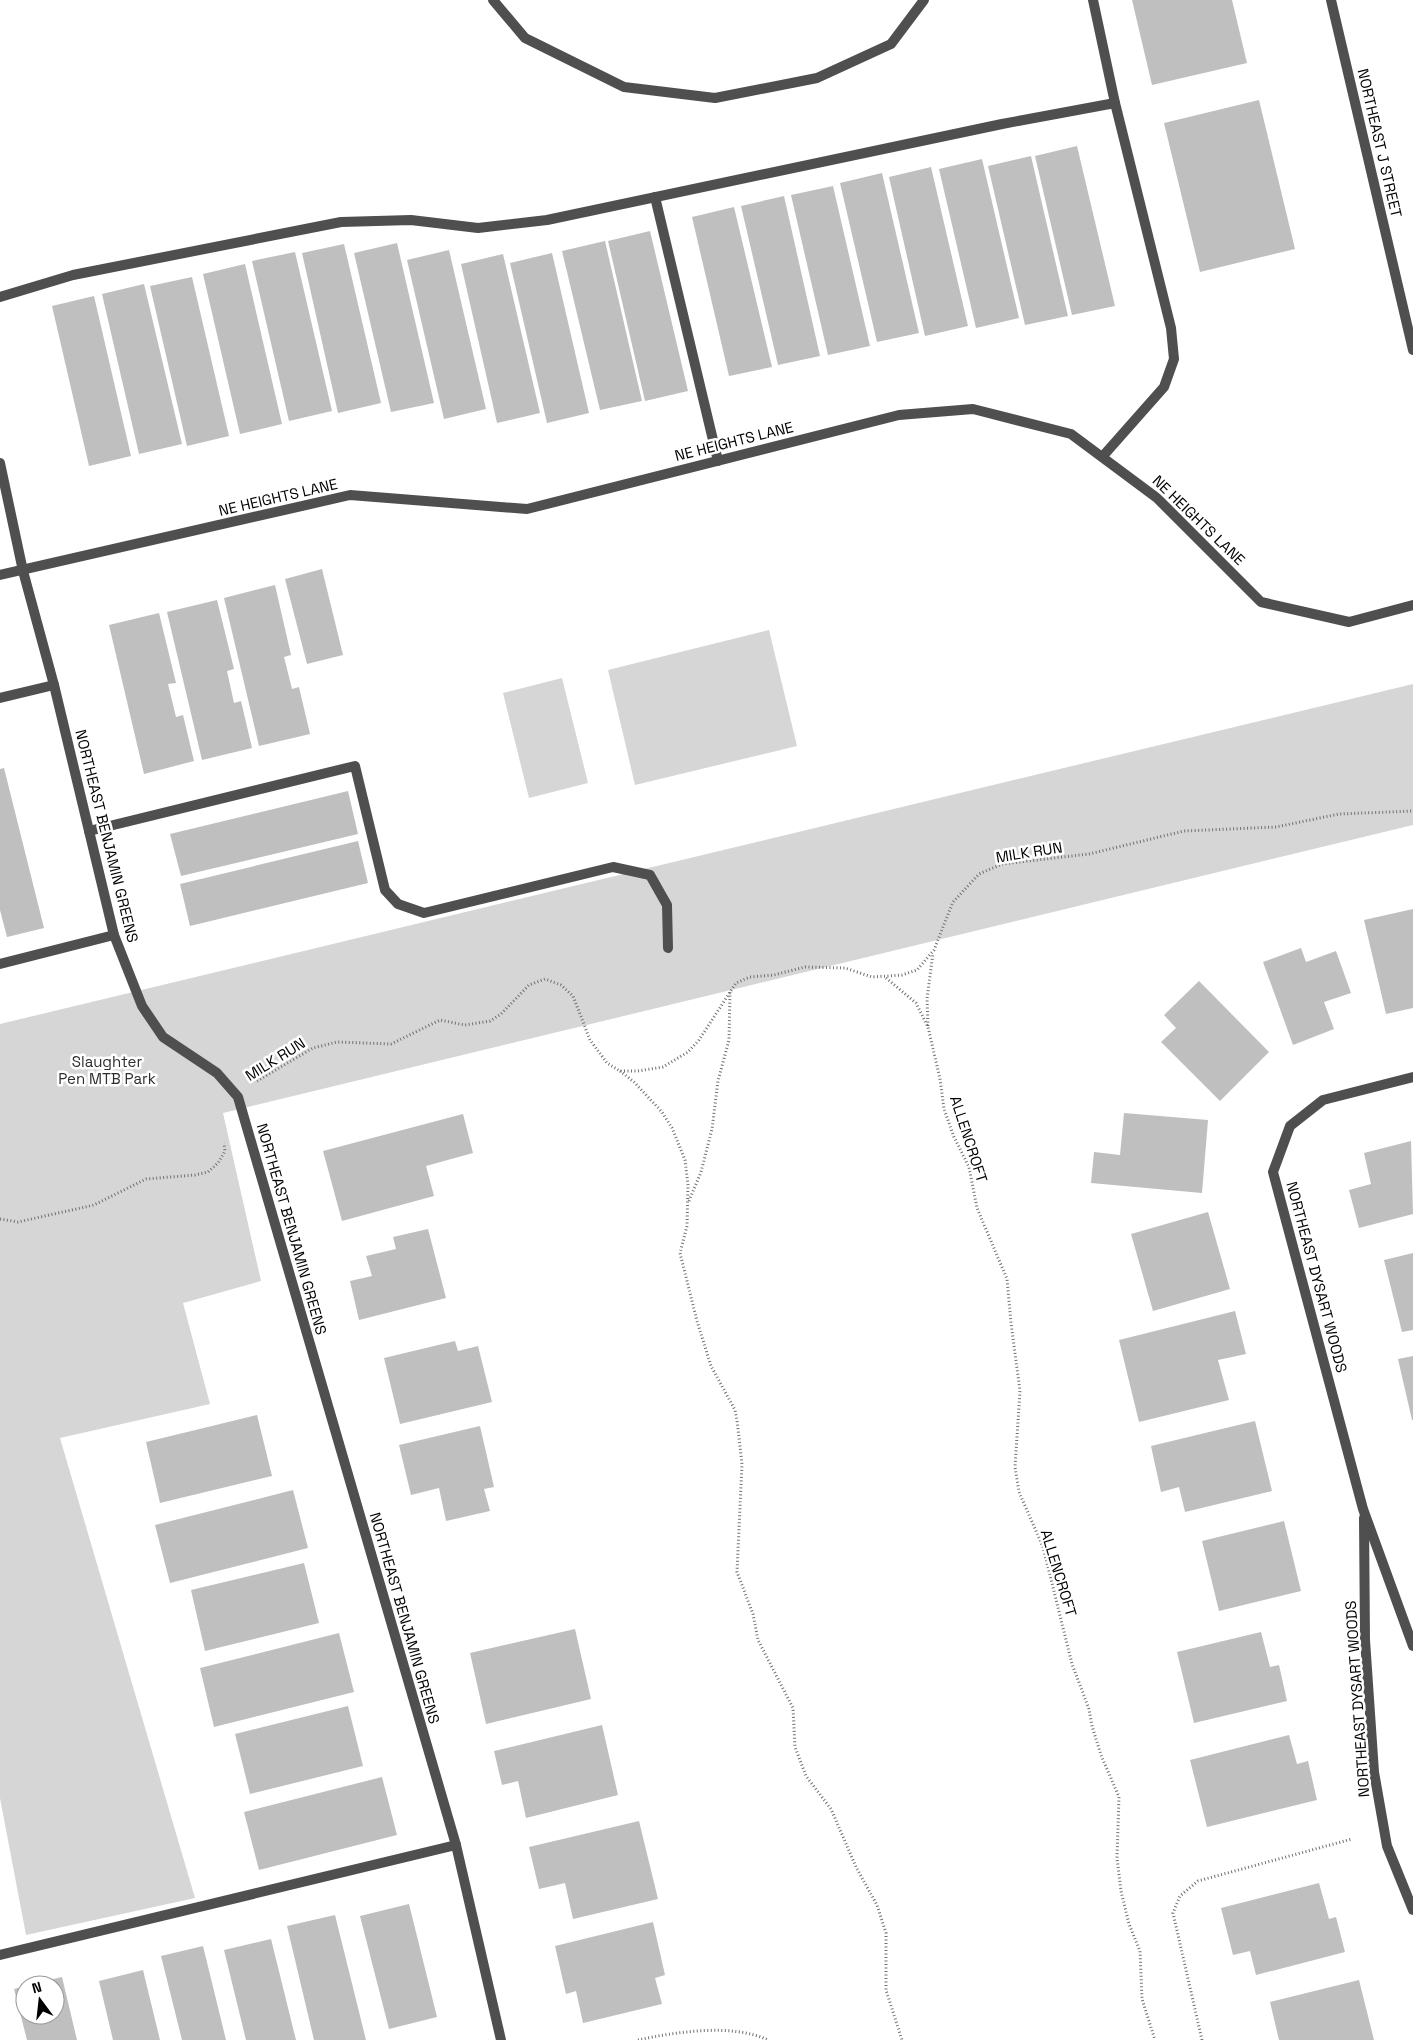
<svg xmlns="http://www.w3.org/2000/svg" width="1413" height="2040" font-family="'Space Grotesk',sans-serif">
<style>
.green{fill:#d6d6d6}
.building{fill:#bfbfbf}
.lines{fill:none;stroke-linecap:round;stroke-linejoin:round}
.path{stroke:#717171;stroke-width:3;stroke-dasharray:1 2.5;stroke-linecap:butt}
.service{stroke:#4f4f4f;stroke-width:10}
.minor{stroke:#4f4f4f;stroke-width:10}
.tertiary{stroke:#4f4f4f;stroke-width:10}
.labels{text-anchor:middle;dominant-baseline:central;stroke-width:5;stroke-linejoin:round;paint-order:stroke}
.street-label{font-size:15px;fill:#000;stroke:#fff}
.park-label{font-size:15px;fill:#2d2d2d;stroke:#fff}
</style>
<rect width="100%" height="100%" fill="#fff"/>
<g class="green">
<polygon points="769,630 797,746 635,785 608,670"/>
<polygon points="562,678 588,783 529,798 503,693"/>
<polygon points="1413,684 1413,825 223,1113 261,1281 183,1303 210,1404 60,1438 195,1898 26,1935 0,1798 0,1024"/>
</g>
<g class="building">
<polygon points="1132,0 1232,0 1247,63 1152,85"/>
<polygon points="1259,100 1295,249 1200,272 1164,123"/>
<polygon points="1077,146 1115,306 1072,315 1035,156"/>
<polygon points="1031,156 1068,316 1025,325 988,166"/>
<polygon points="982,159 1019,318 976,328 939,169"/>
<polygon points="931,167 968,326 925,336 889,177"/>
<polygon points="882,173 919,333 877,342 840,183"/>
<polygon points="833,186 870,346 828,355 791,195"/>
<polygon points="784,196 820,356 778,365 741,206"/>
<polygon points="734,207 772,367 729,376 692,217"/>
<polygon points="650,231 688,391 645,401 608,241"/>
<polygon points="605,241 642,401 600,410 562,251"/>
<polygon points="397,243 434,403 391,412 354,253"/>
<polygon points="344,244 381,403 338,413 302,253"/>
<polygon points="449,250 486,409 444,419 407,260"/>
<polygon points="295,252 332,411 289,421 252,261"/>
<polygon points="552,253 589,413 547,423 510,263"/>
<polygon points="503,254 540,413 497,423 461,264"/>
<polygon points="245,264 282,424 240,434 203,274"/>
<polygon points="192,277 229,436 187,446 150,286"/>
<polygon points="144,284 182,444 139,454 102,294"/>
<polygon points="94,296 131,456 89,466 52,306"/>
<polygon points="322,569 343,655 307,664 285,579"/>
<polygon points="275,585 291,655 284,657 292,689 299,687 310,734 259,746 224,598"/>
<polygon points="217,600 234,669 227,671 234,703 241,701 252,748 202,760 167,612"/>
<polygon points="159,613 176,683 168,684 176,717 183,715 194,761 144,774 109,625"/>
<polygon points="4,768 44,928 7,937 0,910 0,769"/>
<polygon points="348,791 358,834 181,876 170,834"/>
<polygon points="358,841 368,883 190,926 180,884"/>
<polygon points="1413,909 1413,1008 1386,1014 1364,920"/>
<polygon points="1301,948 1306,962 1336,951 1351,993 1324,1002 1334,1029 1293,1045 1263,962"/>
<polygon points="1199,981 1269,1052 1220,1101 1161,1042 1176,1028 1164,1015"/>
<polygon points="1124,1113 1208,1120 1202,1193 1091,1183 1094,1152 1120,1155"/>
<polygon points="463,1114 473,1153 426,1166 434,1196 342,1221 323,1151"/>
<polygon points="1411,1141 1413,1214 1359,1228 1349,1190 1371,1184 1364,1153"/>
<polygon points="1208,1212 1230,1289 1153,1311 1131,1234"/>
<polygon points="428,1229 446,1298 359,1320 350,1281 372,1276 366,1256 396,1249 393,1237"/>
<polygon points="1413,1253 1413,1330 1402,1332 1384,1260"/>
<polygon points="1235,1311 1246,1354 1218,1360 1229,1400 1139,1422 1119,1340"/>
<polygon points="455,1341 458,1351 478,1346 492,1402 400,1424 384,1358"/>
<polygon points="1413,1356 1413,1420 1412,1420 1398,1359"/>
<polygon points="257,1415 272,1476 160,1503 146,1442"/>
<polygon points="1255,1421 1272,1491 1185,1512 1179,1487 1161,1492 1151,1446"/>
<polygon points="480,1426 494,1487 484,1489 490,1511 446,1521 439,1488 411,1495 399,1445"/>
<polygon points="293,1490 308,1548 170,1583 155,1525"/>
<polygon points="1284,1521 1301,1591 1219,1611 1202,1541"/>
<polygon points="304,1563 319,1623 205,1651 191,1590"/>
<polygon points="575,1629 591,1699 486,1724 470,1653"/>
<polygon points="1261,1632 1270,1667 1279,1665 1287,1701 1194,1723 1177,1652"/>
<polygon points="339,1633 354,1692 214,1727 200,1668"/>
<polygon points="348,1706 363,1766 250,1794 235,1734"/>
<polygon points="602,1725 618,1795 526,1818 518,1781 502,1785 494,1751"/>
<polygon points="1289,1735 1297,1764 1308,1761 1317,1800 1207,1827 1190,1760"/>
<polygon points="382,1777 397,1835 259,1870 244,1812"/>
<polygon points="639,1821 658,1899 573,1919 565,1883 539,1889 529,1847"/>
<polygon points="1319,1883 1329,1919 1336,1917 1345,1952 1256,1975 1250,1951 1233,1955 1221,1908"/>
<polygon points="409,1904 437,2017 389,2029 360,1916"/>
<polygon points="335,1915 366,2040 314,2040 287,1926"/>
<polygon points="653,1922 665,1975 655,1978 662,2004 583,2023 576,1991 566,1994 555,1946"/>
<polygon points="271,1939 296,2040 246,2040 224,1950"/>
<polygon points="203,1946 226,2040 182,2040 161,1956"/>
<polygon points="143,1970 160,2040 113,2040 99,1981"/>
<polygon points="62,1977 77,2040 27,2040 14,1989 25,1986 25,2015 55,2015 55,1985 32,1984"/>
<polygon points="1359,1980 1374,2040 1279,2040 1270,2002"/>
</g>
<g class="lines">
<g class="path">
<polyline points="886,978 916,1003 928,1027 940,1079 944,1109 954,1137 969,1167 977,1208 1007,1279 1011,1323 1020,1391 1015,1467 1019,1492 1043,1547 1072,1664 1089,1709 1092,1726 1101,1755 1119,1797 1117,1858 1121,1891 1129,1924 1140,1951 1142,1999 1155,2040"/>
<polyline points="928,1026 927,999 933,953"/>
<polyline points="620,1071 634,1082 662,1112 672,1128 685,1160 688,1185 687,1226 680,1253 697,1321 711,1366 735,1410 737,1420 742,1464 737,1572 753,1614 758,1640 793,1708 795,1747 806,1776 831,1809 856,1867 877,1905 886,1933 886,1990 902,2040"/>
<polyline points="257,1081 313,1048 337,1042 391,1044 440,1020 465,1025 490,1021 501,1014 529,985 545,979 561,985 573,996 590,1040 607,1063 620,1071 638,1071 663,1067 688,1052 699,1040 736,983 750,977 774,975 805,967 845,968 872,977 902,975 917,970 934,950 953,902 979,874 1002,864 1089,854 1184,831 1276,827 1339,814 1413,811"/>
<polyline points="689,1201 701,1172 712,1129 718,1081 729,1040 730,992"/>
<polyline points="0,1219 18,1222 94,1205 146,1179 195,1175 208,1172 218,1163 225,1151 224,1143"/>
<path d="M638 2040C676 2032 732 2023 768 2040"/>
<polyline points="1202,2040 1173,1913 1180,1896 1198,1881 1352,1839"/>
</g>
<g class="service">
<polyline points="493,0 525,38 624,87 715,98 817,78 891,44 924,0"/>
<polyline points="1093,0 1115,103 1171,328 1174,359 1164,387 1103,456"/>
<polyline points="655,197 718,461"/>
<polyline points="0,297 73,275 341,222 411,220 478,228 547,220 1002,124 1115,103"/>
<polyline points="89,831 355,766 385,890 398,904 424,913 613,867 650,875 667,905 668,948"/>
<polyline points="0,964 114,935"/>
<polyline points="0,1955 456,1845"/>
</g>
<g class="minor">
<polyline points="0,463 23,571 54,685 114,935 142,1006 163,1037 217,1073 238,1097 456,1845 501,2040"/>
<polyline points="0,575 350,495 527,509 899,415 973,409 1071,434 1157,498 1261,602 1349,622 1413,605"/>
<polyline points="0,698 54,685"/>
<polyline points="1413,1077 1323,1100 1290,1126 1273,1172 1363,1509 1413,1646"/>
<polyline points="1364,1518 1365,1640 1374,1772 1387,1846 1413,1910"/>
</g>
<polyline class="tertiary" points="1331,0 1413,350"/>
</g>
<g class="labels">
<g class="street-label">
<text transform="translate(1380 143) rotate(77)">NORTHEAST J STREET</text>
<text transform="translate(734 441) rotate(-14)">NE HEIGHTS LANE</text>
<text transform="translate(278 497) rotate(-13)">NE HEIGHTS LANE</text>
<text transform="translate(1199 520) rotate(44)">NE HEIGHTS LANE</text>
<text transform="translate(107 836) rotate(76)">NORTHEAST BENJAMIN GREENS</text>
<text transform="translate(1029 852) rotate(-9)">MILK RUN</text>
<text transform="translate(275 1059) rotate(-32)">MILK RUN</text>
<text transform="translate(969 1139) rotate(72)">ALLENCROFT</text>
<text transform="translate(292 1229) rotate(74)">NORTHEAST BENJAMIN GREENS</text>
<text transform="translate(1317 1277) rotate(75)">NORTHEAST DYSART WOODS</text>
<text transform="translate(1059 1573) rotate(73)">ALLENCROFT</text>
<text transform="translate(405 1618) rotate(74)">NORTHEAST BENJAMIN GREENS</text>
<text transform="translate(1357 1699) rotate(-94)">NORTHEAST DYSART WOODS</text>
</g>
<g class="park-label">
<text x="107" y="1061">Slaughter<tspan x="107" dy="17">Pen MTB Park</tspan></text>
</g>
</g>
<g transform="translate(40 2000) rotate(345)"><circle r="24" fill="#ffffff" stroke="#999999"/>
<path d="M0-4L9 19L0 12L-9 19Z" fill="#000000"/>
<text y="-8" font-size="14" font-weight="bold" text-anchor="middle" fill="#000000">N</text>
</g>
</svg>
